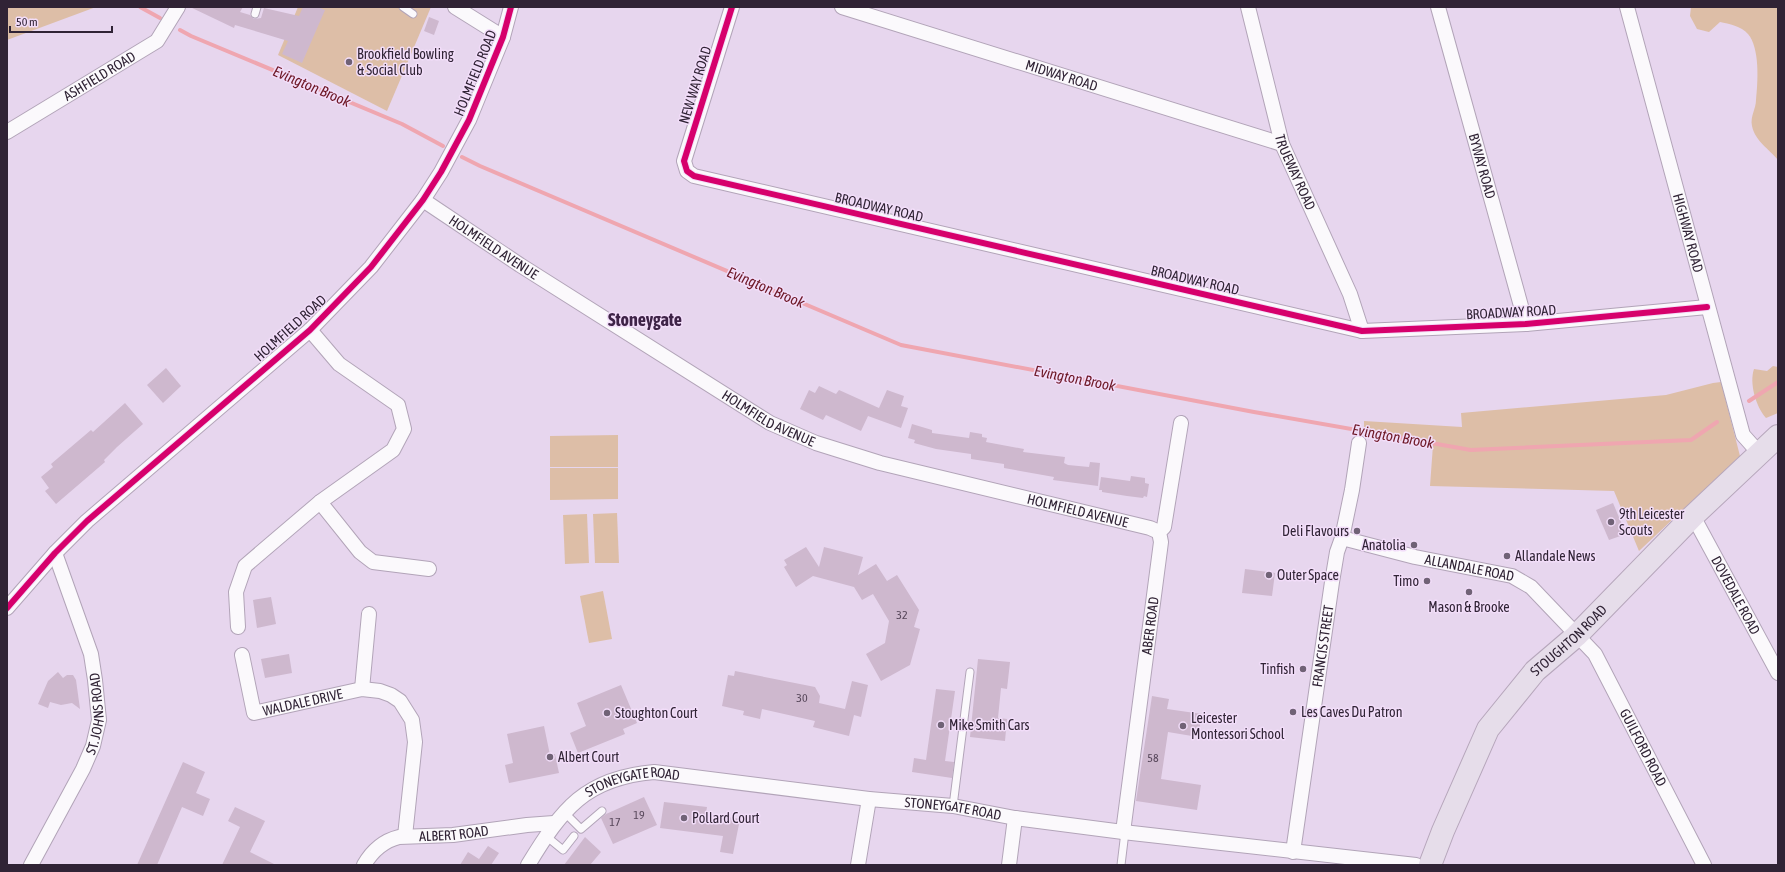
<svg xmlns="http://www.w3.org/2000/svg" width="1785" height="872" font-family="'Asap Condensed',sans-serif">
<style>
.green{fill:#ddbea7}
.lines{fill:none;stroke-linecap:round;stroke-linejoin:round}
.stream{stroke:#efa6b0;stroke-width:4}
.building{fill:#ceb8ce}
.lane-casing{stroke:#b2a4b8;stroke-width:9}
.street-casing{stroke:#b2a4b8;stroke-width:16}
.highway-casing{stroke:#b6a6bb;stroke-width:24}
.lane{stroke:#fbf9fc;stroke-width:7}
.street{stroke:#fbf9fc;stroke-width:14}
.highway{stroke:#e6ddea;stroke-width:22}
.cycleway-casing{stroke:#f2ddf9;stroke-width:8}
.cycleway{stroke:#d6006c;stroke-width:6}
.poi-dot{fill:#706276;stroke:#f2ddf9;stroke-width:1.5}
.labels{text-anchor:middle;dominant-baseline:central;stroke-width:3;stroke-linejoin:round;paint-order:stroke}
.number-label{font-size:12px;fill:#58485b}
.poi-label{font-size:14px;fill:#302335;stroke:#f2ddf9;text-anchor:start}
.street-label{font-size:14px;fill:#302335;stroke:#f2ddf9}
.water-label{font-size:15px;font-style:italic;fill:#6d1725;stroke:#f2ddf9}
.district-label{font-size:18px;font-weight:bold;fill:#3e2347;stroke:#f2ddf9}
</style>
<rect width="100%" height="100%" fill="#e7d6ee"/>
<g class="green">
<polygon points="7,7 96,7 7,40"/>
<polygon points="298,7 431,7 387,111 278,55"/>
<path d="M1691 7H1778V160C1769 149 1755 141 1752 126 1750 116 1756 109 1756 100 1758 82 1760 48 1748 34 1741 26 1729 24 1720 22L1709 32 1697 29 1690 16Z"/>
<path d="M1773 366 1778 367V413L1766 418C1756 407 1749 383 1754 369L1767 371Z"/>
<polygon points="1721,382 1740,456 1639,551 1614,491 1430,486 1433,445 1364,436 1364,421 1462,427 1461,413 1666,395 1713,383"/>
<polygon points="618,435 618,467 550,467 550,436"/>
<polygon points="550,468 618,468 618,499 550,500"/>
<polygon points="617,513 619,563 595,563 593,514"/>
<polygon points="587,514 589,563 565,564 563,515"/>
<polygon points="603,591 612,639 589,643 580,596"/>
</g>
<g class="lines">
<g class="stream">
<polyline points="140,7 160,18"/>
<polyline points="180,30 191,36 402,124 443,146"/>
<polyline points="462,157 480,166 901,345 1254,412 1471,450 1691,440 1717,422"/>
<polyline points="1749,401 1778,382"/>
</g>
</g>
<g class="building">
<polygon points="190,7 243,7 240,12 250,15 254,19 261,18 264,8 299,16 303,7 318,7 325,10 302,63 282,54 288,41 235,25 234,28"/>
<polygon points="429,17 439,21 434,35 424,31"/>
<polygon points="166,368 181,386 163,403 147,385"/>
<polygon points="819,386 836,394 839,390 879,408 887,390 904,396 901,406 908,408 901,428 868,416 861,431 826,415 823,420 800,409 809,390 815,393"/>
<polygon points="125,403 143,424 117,447 104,460 105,462 56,504 45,491 49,488 41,477 53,467 51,464 91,430 93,432"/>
<polygon points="912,424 932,430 932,433 969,438 970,432 982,434 982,437 987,438 986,442 1024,449 1023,452 1065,457 1064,463 1068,465 1089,467 1090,462 1100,463 1098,486 1053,480 1054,477 1004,468 1004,464 971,459 971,454 936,449 914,443 915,440 908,438"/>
<polygon points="1131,476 1145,478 1145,483 1149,484 1147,497 1144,496 1143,498 1127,496 1102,492 1102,490 1099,490 1101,477 1130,481"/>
<polygon points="1613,503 1626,534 1609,540 1596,510"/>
<polygon points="806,547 819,567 824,547 863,557 858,575 876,564 887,581 897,575 919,610 914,627 920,629 910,665 881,681 866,654 885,643 889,621 873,594 862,600 854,587 813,576 796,587 784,567 787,565 784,560"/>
<polygon points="1245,569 1275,573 1272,596 1242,593"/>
<polygon points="271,597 276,624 257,628 253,600"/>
<polygon points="289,654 292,673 265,678 261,659"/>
<polygon points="978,659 1010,662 1007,689 1001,688 998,718 1007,719 1005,741 970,737"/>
<polygon points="735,671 815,687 820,696 819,703 845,709 852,681 868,685 861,717 854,715 849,736 813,727 815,721 762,709 760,719 743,715 744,711 722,706 728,675 734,676"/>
<polygon points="58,672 63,678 67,675 73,675 76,680 80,709 72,703 61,705 50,702 48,708 38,704 48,681"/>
<polygon points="621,685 637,723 623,729 625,734 578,753 570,733 586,726 577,703"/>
<polygon points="936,689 955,691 945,761 954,762 952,778 912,772 914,758 926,760"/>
<polygon points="1152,696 1169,699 1167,709 1202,714 1198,737 1168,732 1161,779 1201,785 1197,810 1136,801"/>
<polygon points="544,726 550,755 555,754 559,773 509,783 505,765 513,763 507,734"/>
<polygon points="183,762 205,772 196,793 210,799 203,816 182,807 157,865 137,865"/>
<polygon points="644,797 657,825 613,844 601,818 606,814"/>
<polygon points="664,802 707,807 706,813 740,819 733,854 720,852 723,836 660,828"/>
<polygon points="235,807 265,821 250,852 276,865 222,865 240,827 228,821"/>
<polygon points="585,837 601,852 590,865 564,865"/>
<polygon points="488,846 499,853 491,865 460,865 468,852 479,859"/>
</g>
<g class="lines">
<g class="lane-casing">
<g id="lane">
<polyline points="403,7 413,14"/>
<polyline points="255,14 257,7"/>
<polyline points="953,806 970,672"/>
<polyline points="564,812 581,829 602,811"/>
<polyline points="546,836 563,850 574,836"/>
<polyline points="1121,865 1125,832"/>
</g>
</g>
<g class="street-casing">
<g id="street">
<polyline points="455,7 503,37"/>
<polyline points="732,7 684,161 687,171 694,176 1362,331 1526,324 1707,307"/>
<path id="s1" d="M842 7 1282 144"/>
<path id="s2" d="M1248 7 1282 144 1350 294 1362 331"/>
<path id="s3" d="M1438 7 1526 324"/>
<path id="s4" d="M1627 7 1743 435 1759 453"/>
<path id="s5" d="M7 132 157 41 178 7"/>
<path id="s6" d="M423 200 520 265 770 423 816 443 880 463 1150 528 1159 532"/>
<polyline points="320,502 360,552 373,562 429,569"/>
<path id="s7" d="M1693 516 1778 673"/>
<path id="s8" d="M1342 538 1415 557 1512 576 1531 587 1595 654 1704 865"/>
<polyline points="7,608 55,553 87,521 310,330 371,267 423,200 441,172 469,120 503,37 511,7"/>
<polyline points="238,627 236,592 245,566 320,502 393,450 404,429 398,405 339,364 310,330"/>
<path id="s9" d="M242 655 254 713 362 689 380 691 391 695 400 701 412 720 415 742 405 836"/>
<polyline points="362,689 369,614"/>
<path id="s10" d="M1123 832 1161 542 1159 532 1164 527 1181 423"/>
<path id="s11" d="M1293 852 1332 582 1337 552 1342 538 1352 490 1359 443"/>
<path id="s12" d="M31 865 83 769 93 746 99 720 95 680 91 654 55 553"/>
<path id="s13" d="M364 865C372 851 383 841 399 837L453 835 527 825 554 823"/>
<path id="s14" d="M528 865C562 809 585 778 654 772L869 799 953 806 1015 818 1123 832 1416 865"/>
<polyline points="858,865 869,799"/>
<polyline points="1009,865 1015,818"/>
</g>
</g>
<g class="highway-casing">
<g id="highway">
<path id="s15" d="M1430 865 1443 831 1488 729 1535 671 1576 636 1693 516 1778 436"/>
</g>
</g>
<use href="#lane" class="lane"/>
<use href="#street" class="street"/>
<use href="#highway" class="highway"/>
<g class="cycleway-casing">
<g id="cycleway">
<polyline points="732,7 684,161 687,171 694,176 1362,331 1526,324 1707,307"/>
<polyline points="7,608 55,553 87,521 310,330 371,267 423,200 441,172 469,120 503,37 511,7"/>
</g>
</g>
<use href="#cycleway" class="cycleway"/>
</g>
<g class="poi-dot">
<circle cx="349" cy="62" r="4"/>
<circle cx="1611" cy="522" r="4"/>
<circle cx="1357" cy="531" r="4"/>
<circle cx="1414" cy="545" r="4"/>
<circle cx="1507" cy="556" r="4"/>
<circle cx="1269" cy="575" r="4"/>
<circle cx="1427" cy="581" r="4"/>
<circle cx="1469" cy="592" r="4"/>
<circle cx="1303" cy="669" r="4"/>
<circle cx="1293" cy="712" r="4"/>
<circle cx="607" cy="713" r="4"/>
<circle cx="941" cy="725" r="4"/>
<circle cx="1183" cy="726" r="4"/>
<circle cx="550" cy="757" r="4"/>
<circle cx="684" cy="818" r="4"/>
</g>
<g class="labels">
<g class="number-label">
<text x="902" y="615">32</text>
<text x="802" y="698">30</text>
<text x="1153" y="758">58</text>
<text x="639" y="815">19</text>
<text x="615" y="822">17</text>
</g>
<g class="poi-label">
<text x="357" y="54">Brookfield Bowling<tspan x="357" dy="16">&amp; Social Club</tspan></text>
<text x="1619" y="514">9th Leicester<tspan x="1619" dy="16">Scouts</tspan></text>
<text x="1349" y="531" text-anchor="end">Deli Flavours</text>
<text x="1406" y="545" text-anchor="end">Anatolia</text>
<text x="1515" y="556">Allandale News</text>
<text x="1277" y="575">Outer Space</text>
<text x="1419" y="581" text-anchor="end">Timo</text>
<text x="1469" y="607" text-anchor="middle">Mason &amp; Brooke</text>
<text x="1295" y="669" text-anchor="end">Tinfish</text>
<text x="1301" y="712">Les Caves Du Patron</text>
<text x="615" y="713">Stoughton Court</text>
<text x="1191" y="718">Leicester<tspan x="1191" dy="16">Montessori School</tspan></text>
<text x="949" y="725">Mike Smith Cars</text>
<text x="558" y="757">Albert Court</text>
<text x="692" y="818">Pollard Court</text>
</g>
<g class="street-label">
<text transform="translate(475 73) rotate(-68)">HOLMFIELD ROAD</text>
<text stroke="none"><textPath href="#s5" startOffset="108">ASHFIELD ROAD</textPath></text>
<text stroke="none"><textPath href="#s1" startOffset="230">MIDWAY ROAD</textPath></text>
<text transform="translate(695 85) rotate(-73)">NEW WAY ROAD</text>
<text stroke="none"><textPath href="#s3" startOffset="165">BYWAY ROAD</textPath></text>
<text stroke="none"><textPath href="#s2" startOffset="172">TRUEWAY ROAD</textPath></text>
<text transform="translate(879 207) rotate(13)">BROADWAY ROAD</text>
<text stroke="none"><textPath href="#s4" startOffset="234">HIGHWAY ROAD</textPath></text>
<text stroke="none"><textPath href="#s6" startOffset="85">HOLMFIELD AVENUE</textPath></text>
<text transform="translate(1195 280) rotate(13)">BROADWAY ROAD</text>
<text transform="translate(1511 312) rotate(-3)">BROADWAY ROAD</text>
<text transform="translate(290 328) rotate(-42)">HOLMFIELD ROAD</text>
<text stroke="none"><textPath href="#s6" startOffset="409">HOLMFIELD AVENUE</textPath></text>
<text stroke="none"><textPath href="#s6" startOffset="733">HOLMFIELD AVENUE</textPath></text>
<text stroke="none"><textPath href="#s8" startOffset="131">ALLANDALE ROAD</textPath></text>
<text stroke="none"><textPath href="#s7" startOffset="90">DOVEDALE ROAD</textPath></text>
<text stroke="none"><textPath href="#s10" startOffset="208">ABER ROAD</textPath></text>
<text stroke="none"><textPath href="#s15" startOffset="268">STOUGHTON ROAD</textPath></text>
<text stroke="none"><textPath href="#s11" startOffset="208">FRANCIS STREET</textPath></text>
<text stroke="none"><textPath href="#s9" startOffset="109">WALDALE DRIVE</textPath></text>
<text stroke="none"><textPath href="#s12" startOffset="167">ST. JOHNS ROAD</textPath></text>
<text stroke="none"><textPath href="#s8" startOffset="394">GUILFORD ROAD</textPath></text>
<text stroke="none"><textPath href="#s14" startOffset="142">STONEYGATE ROAD</textPath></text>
<text stroke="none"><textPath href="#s14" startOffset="466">STONEYGATE ROAD</textPath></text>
<text stroke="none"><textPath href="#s13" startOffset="101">ALBERT ROAD</textPath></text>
</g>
<g class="water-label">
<text transform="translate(312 86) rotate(23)">Evington Brook</text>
<text transform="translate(766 287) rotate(23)">Evington Brook</text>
<text transform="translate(1075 378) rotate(11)">Evington Brook</text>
<text transform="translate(1393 436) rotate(10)">Evington Brook</text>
</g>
<g class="district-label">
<text x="645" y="319">Stoneygate</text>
</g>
</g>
<rect width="1785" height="872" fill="none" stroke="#302335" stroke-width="16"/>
<path d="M10 26v6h102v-6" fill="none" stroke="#302335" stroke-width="2"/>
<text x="16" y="26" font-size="12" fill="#302335" stroke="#f2ddf9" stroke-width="3" paint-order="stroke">50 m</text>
</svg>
